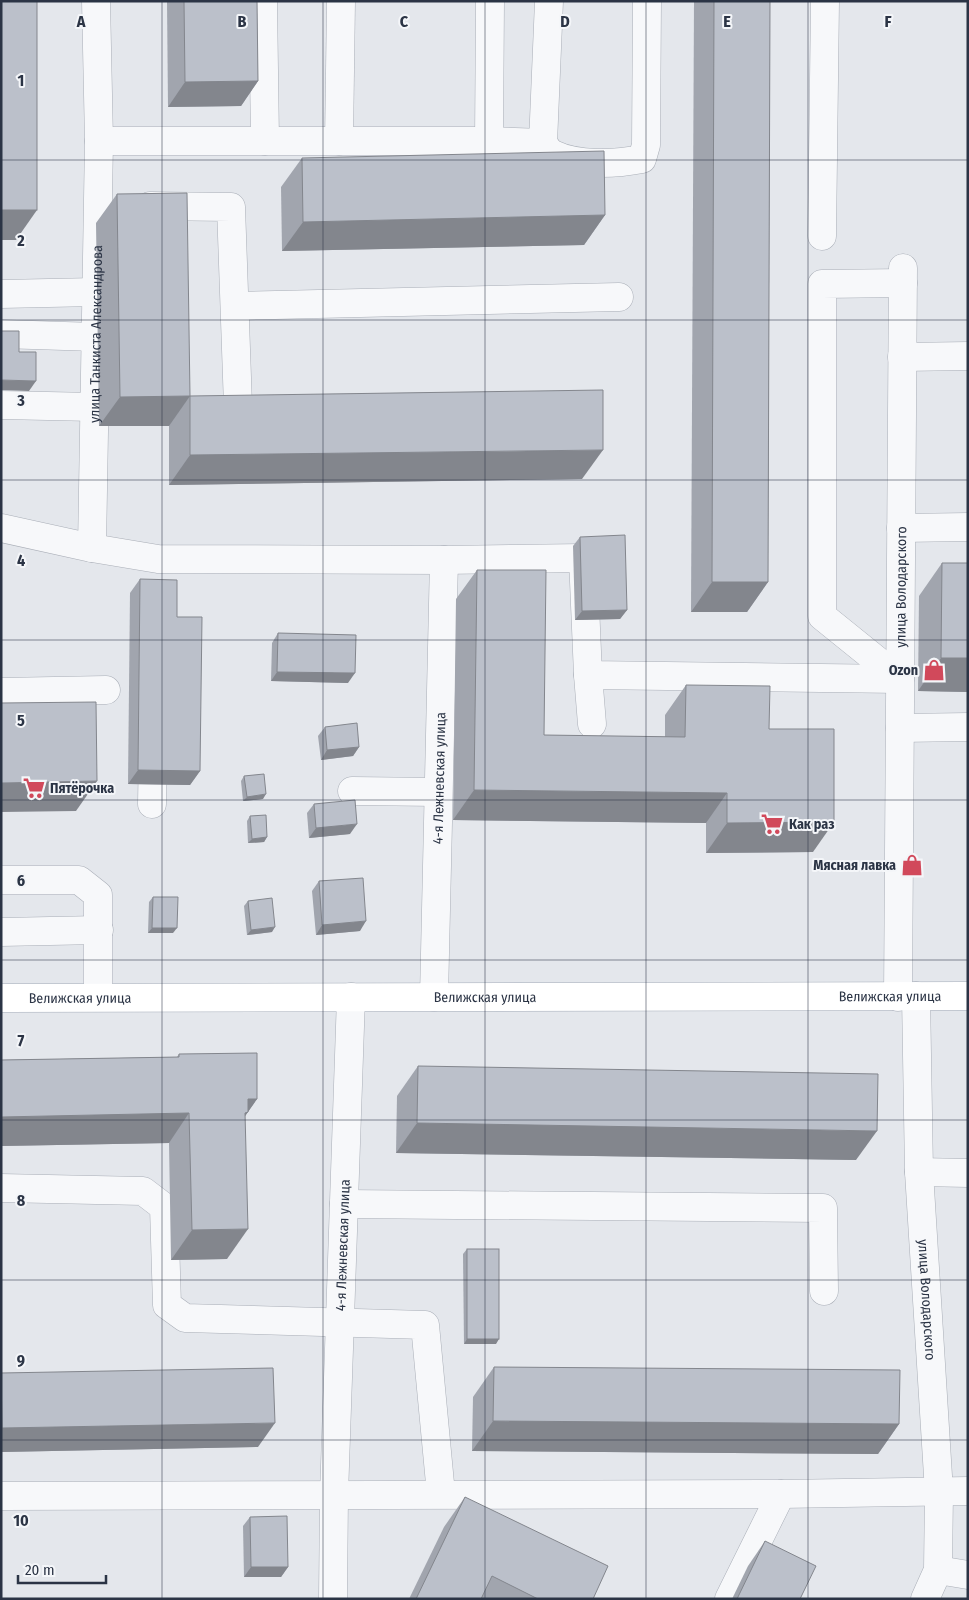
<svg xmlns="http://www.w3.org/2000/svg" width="969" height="1600" font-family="'Fira Sans Condensed',sans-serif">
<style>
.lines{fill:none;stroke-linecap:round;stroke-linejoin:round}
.minor-casing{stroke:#a9aeb7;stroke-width:29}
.major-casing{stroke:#a3abb8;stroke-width:29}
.minor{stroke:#f7f8fa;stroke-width:28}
.major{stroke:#fff;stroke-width:28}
.wall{fill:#a1a5ae}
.shaded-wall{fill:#83868d}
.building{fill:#bbc0ca;stroke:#83868d}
.grid{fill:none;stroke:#2b3445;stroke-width:1;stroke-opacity:0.55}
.labels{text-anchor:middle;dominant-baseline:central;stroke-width:4;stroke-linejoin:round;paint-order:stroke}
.street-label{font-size:14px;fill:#2b3445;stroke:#f4f6f9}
.poi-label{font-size:14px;font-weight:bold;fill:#2b3445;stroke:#f4f6f9;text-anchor:end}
.grid-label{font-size:16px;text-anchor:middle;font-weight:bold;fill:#2b3445;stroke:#f4f6f9;stroke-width:4;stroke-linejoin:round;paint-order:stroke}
</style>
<rect width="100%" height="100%" fill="#e4e7ec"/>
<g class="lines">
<g class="minor-casing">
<g id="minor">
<polyline points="263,1 265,141"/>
<path d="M549 1 543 143C546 147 549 152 553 154 577 166 616 164 642 159L646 145 647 1"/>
<polyline points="99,141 489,141 490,1"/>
<polyline points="339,141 341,1"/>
<polyline points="489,141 543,143"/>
<polyline points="150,206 231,207 238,406"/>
<polyline points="822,236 825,1"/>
<polyline points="1,294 96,292"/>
<polyline points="236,306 619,297"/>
<polyline points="1,334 96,337"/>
<polyline points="902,357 968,356"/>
<polyline points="1,405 94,407"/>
<polyline points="1,528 92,548 158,559 444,560 583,558 588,675 900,679"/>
<polyline points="901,528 968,527"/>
<path id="s1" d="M92 548 99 141 96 1"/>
<polyline points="588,675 592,724"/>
<polyline points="900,679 822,616 822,284 903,283"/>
<polyline points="1,692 106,690"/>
<polyline points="900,728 968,727"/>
<polyline points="352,791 438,792"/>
<polyline points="152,804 153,748"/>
<polyline points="1,880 79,880 98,895 98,997"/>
<polyline points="1,932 99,930"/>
<path id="s2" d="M916 996 919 1172 939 1492 938 1570 925 1599"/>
<path id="s3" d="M434 997 444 560"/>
<path id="s4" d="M898 997 903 268"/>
<polyline points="919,1172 968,1173"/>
<polyline points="1,1188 143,1191 164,1207 167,1305 185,1318 425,1325 441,1494"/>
<polyline points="344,1204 823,1208 824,1291"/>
<polyline points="1,1496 781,1494 968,1491"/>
<polyline points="938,1570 968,1575"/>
<path id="s5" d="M333 1599 334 1495 351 997"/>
<polyline points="729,1599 781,1494"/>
</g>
</g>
<g class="major-casing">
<g id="major">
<path id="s6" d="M1 998 968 996"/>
</g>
</g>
<use href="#minor" class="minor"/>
<use href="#major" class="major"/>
</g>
<g class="wall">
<polygon points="167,1 257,1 258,81 241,106 168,107"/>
<polygon points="694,1 770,1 768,582 747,612 691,612"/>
<polygon points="967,1 968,1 968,86"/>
<polygon points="302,158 605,215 584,245 282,251 281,187"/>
<polygon points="117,194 190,396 582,479 169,485 169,426 99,426 96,223"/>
<polygon points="580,537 627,610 620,619 575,620 573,546"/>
<polygon points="942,563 968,692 918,691 919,596"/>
<polygon points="477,570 544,735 665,737 665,715 686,685 769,729 813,852 706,853 706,823 453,820 456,599"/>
<polygon points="140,579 177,617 200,771 190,785 128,784 130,593"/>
<polygon points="278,633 348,683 271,681 272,643"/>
<polygon points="325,727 359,747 353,756 321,760 318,736"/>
<polygon points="244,776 263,799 243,801 241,781"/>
<polygon points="314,804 350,834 309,838 307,813"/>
<polygon points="250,816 267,837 264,842 248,843 247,821"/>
<polygon points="319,881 360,931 316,935 312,891"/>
<polygon points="153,897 173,933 148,933 149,902"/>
<polygon points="248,901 272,932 247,935 244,906"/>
<polygon points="179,1054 257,1099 245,1116 227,1259 171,1260 169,1143 1,1146 1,1060 177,1057"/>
<polygon points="418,1066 856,1160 396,1153 397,1096"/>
<polygon points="467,1249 496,1344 464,1344 463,1254"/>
<polygon points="494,1367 899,1424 878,1454 472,1451 473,1397"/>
<polygon points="1,1373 258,1447 1,1452"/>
<polygon points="465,1497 593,1599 409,1599 444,1527"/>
<polygon points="250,1517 288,1567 281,1577 244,1577 243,1526"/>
<polygon points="765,1541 800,1599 732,1599 748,1566"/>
</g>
<g class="shaded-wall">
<polygon points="258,81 241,106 168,107 185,82"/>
<polygon points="1,210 37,210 16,240 1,240"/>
<polygon points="605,215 584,245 282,251 303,222"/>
<polygon points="1,380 36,381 29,391 1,390"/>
<polygon points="190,396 169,426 99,426 120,397"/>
<polygon points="603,450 582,479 169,485 190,455"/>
<polygon points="712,582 768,582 747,612 691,612"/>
<polygon points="627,610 620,619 575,620 582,611"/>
<polygon points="941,658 968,658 968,692 918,691"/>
<polygon points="277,672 355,673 348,683 271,681"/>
<polygon points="359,747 353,756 321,760 327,750"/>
<polygon points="138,770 200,771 190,785 128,784"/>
<polygon points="97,781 76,811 1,812 1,783"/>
<polygon points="474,790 727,793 706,823 453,820"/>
<polygon points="266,794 263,799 243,801 247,797"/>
<polygon points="834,822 813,852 706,853 727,823"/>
<polygon points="357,824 350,834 309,838 316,828"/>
<polygon points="267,837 264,842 248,843 252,839"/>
<polygon points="366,921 360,931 316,935 322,925"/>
<polygon points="275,927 272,932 247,935 251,930"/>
<polygon points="152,928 177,928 173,933 148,933"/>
<polygon points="248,1099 257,1099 227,1142"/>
<polygon points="189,1113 169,1143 1,1146 1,1117"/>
<polygon points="417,1123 877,1131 856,1160 396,1153"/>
<polygon points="248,1229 227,1259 171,1260 192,1230"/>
<polygon points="467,1339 499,1339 496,1344 464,1344"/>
<polygon points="493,1421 899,1424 878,1454 472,1451"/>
<polygon points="275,1423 258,1447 1,1452 1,1430 2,1428"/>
<polygon points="251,1567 288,1567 281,1577 244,1577"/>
</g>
<g class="building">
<rect x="1" y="1" width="36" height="209"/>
<polygon points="184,1 257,1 258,81 185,82"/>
<polygon points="714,1 770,1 768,582 712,582"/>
<polygon points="604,151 605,215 303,222 302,158"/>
<polygon points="187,193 190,396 120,397 117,194"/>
<polygon points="1,331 19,331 19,352 36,352 36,381 1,380"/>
<polygon points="603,390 603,450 190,455 190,396"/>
<polygon points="625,535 627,610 582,611 580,537"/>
<polygon points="942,563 968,563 968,658 941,658"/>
<polygon points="477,570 546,570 544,735 685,737 686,685 770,686 769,729 834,729 834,822 727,823 727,793 474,790"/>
<polygon points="140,579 177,580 177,617 202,617 200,771 138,770"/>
<polygon points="278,633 356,635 355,673 277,672"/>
<polygon points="96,702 97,781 1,783 1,703"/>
<polygon points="357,723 359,747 327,750 325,727"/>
<polygon points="264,774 266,794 247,797 244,776"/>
<polygon points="355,800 357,824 316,828 314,804"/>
<polygon points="266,815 267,837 252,839 250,816"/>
<polygon points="363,878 366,921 322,925 319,881"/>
<polygon points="153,897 178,897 177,928 152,928"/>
<polygon points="272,898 275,927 251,930 248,901"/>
<polygon points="257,1053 257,1099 248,1099 248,1112 245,1113 248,1229 192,1230 189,1113 1,1117 1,1060 179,1057 179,1054"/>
<polygon points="418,1066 878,1074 877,1131 417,1123"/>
<rect x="467" y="1249" width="32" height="90"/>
<polygon points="494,1367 900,1370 899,1424 493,1421"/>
<polygon points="273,1368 275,1423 2,1428 1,1373"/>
<polygon points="465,1497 608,1566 593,1599 538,1599 492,1576 481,1599 416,1599"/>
<polygon points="287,1516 288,1567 251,1567 250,1517"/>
<polygon points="765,1541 816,1566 800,1599 737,1599"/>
</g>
<path class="grid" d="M162 1V1599M323 1V1599M485 1V1599M646 1V1599M808 1V1599M1 160H968M1 320H968M1 480H968M1 640H968M1 800H968M1 960H968M1 1120H968M1 1280H968M1 1440H968"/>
<defs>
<g id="shop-bare" transform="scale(1.725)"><path d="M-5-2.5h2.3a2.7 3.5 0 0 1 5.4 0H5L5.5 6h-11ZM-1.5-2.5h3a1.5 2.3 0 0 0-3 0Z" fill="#d1495b" stroke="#f4f6f9" stroke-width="2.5" paint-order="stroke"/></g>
<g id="supermarket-bare" transform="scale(1.725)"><path d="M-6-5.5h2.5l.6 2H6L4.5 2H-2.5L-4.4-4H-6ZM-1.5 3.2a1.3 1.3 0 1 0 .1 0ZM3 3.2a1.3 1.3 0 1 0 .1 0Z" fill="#d1495b" stroke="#f4f6f9" stroke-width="2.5" paint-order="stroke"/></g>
</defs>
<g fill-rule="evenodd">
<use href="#shop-bare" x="934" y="670"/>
<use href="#supermarket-bare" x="34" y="788"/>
<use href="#supermarket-bare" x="772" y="824"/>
<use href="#shop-bare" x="912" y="865"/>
</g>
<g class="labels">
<g class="street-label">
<text stroke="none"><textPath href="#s1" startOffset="214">улица Танкиста Александрова</textPath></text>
<text stroke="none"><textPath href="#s4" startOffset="410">улица Володарского</textPath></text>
<text stroke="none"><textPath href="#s3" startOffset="219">4-я Лежневская улица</textPath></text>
<text stroke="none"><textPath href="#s6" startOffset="889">Велижская улица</textPath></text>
<text stroke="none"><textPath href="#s6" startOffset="79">Велижская улица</textPath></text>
<text stroke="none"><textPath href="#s6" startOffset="484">Велижская улица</textPath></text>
<text stroke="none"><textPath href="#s5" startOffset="354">4-я Лежневская улица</textPath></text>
<text stroke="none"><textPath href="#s2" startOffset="304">улица Володарского</textPath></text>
</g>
<g class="poi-label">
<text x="918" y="670">Ozon</text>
<text x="50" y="788" text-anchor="start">Пятёрочка</text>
<text x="789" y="824" text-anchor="start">Как раз</text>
<text x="896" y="865">Мясная лавка</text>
</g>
</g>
<g class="grid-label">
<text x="81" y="27">A</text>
<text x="242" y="27">B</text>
<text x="404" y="27">C</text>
<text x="565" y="27">D</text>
<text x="727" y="27">E</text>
<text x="888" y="27">F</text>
<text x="21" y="86">1</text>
<text x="21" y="246">2</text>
<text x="21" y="406">3</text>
<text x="21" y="566">4</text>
<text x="21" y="726">5</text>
<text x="21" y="886">6</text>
<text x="21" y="1046">7</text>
<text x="21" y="1206">8</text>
<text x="21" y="1366">9</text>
<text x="21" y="1526">10</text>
</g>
<rect width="969" height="1600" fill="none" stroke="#2b3445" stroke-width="5"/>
<path d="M18 1575v8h88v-8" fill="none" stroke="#2b3445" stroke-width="2.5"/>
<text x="25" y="1575" font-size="15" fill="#2b3445" stroke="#f4f6f9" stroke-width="4" paint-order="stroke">20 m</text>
</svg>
